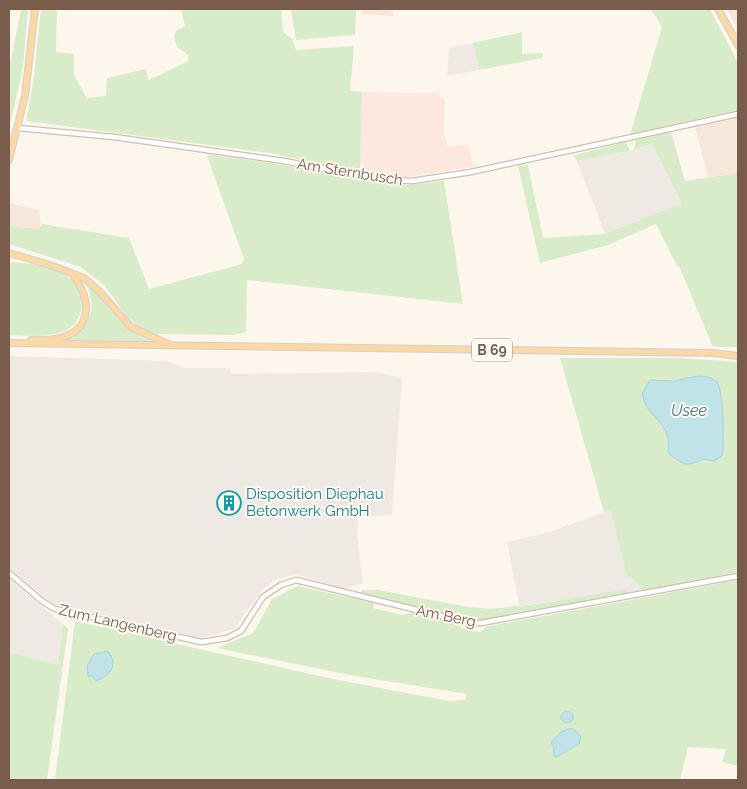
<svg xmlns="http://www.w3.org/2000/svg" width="747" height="789" font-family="Raleway,sans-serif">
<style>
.residential{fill:#f5e8da}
.commercial{fill:#fde8e0}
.industrial{fill:#efe9e4}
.green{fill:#d8ecc9;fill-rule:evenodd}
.water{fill:#bfe3e8;stroke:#a5d3da}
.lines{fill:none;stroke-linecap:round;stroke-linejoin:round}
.minor-casing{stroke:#d1beb0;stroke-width:7}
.major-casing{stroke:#dad1cd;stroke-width:8}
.minor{stroke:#fff;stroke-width:4.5}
.major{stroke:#fbd9a5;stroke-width:5.5}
.labels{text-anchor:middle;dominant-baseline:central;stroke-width:4;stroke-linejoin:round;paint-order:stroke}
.shield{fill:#fffaf3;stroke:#a28b7f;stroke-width:1}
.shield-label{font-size:14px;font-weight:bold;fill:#7a5c4d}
.street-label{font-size:15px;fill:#7a5c4d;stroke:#fffaf3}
.culture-label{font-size:15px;fill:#0d838f;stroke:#fffaf3;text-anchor:start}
.water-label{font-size:16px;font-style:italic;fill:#437c86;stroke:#fffaf3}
</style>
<rect width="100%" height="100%" fill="#fdf6ec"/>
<g class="residential">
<polygon points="362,9 392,9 394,16 362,14"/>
<polygon points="727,9 738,9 738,31"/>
<polygon points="738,118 738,173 708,177 695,127"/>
<polygon points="9,203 39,210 41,229 9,226"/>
</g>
<polygon class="commercial" points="362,92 438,93 445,100 444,131 448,147 468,144 474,167 399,178 360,172"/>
<g class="industrial">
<polygon points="473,43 479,70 447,76 449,48"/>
<polygon points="652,142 683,203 605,234 577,161 630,151"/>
<polygon points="9,356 167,361 186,368 231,368 230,374 376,372 402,378 392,515 358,517 357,534 363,583 343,589 296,574 274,580 262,590 234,629 200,638 51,603 9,568"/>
<polygon points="611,510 636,581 641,590 626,595 626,590 551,602 519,605 507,542 546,533"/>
<polygon points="9,579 63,624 58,665 9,652"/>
</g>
<g class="green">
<polygon points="21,9 28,9 23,67 9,129 9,70"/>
<path d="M41 9H57L56 52 74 54V75L87 98 106 96 107 78 146 69 148 80C153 79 179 65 188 61V55L177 47 174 36 176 31 185 26 181 9H281L283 32 293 40 296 50 354 46 350 91 362 92 360 172 270 153 26 121 33 84Z"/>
<polygon points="291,9 356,9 355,35 296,40"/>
<polygon points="651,9 710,9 738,63 738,110 630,135 662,27"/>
<polygon points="522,32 522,54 543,53 542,58 479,70 473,43"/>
<polygon points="671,132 685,181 738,173 738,347 713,347 679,266 677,266 656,224 608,245 540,263 518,166 528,165 543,238 605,234 682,203 652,143 634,150 636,139"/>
<polygon points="626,142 630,151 577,161 574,155"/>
<polygon points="212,155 284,165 395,185 410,185 444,181 463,304 247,280 246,332 233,335 153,334 138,327 125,314 105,286 81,267 9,244 9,226 40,229 42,224 129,238 149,289 242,264 244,259 207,156"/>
<path d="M13 262C39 264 90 272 81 310 79 320 72 329 62 332 46 338 26 335 9 335V264Z"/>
<path d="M86 282C111 306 116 327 151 341L67 340C92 322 97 312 86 282Z"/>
<path d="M560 358H680L738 362V572L647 590H641L636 581 627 575 611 511 604 512ZM656 379 666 381 685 379 722 400 721 411 724 434 714 461 684 464 669 454 666 432 657 418Z"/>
<path d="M738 580V766L722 762 726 749 688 747 680 780H55L75 621 333 679 449 701 465 700 467 694 355 676 217 648 253 633 272 599 298 586 374 603 373 608 403 615 413 612 442 619 470 631 481 632 485 627ZM109 653 112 664 104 678 96 681 93 676H88L87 666 94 654ZM568 729 569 751 557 757C550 747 556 732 568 729Z"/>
<polygon points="626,589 626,595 482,620 469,620 360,593 363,590 379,590 462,606 490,609 551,602"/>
<polygon points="63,624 68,629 47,780 9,780 9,652 58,665"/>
</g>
<g class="water">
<path d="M698 376C704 376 712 377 717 382 723 388 725 446 722 456L714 461 703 460 691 464H684L669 454C667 446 670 438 665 430 657 415 646 413 642 394L650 380 674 381Z"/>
<path d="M107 651C120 664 110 676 96 681L93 676H88L87 666 94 654Z"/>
<circle cx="567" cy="717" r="6"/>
<polygon points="568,729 573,729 581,736 579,744 557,757 553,756 554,748 551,743 561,732"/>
</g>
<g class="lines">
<g class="minor-casing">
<g id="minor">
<polyline points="18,128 114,137 284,161 385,180 412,181 471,172 738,114"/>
<polyline points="9,573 42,601 55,609 201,642 208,641 227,638 241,631 263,597 281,585 296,580 469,623 481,623 738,576"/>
</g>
</g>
<g class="major-casing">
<g id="major">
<polyline points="718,9 738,45"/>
<polyline points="9,160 25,96 35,9"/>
<polyline points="9,253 50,265 84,278 98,290 131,327 168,344"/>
<path d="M31 340C39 339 47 341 55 339 94 332 92 299 72 274"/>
<polyline points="9,343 714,353 738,356"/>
</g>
</g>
<use href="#minor" class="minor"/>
<use href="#major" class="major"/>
</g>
<defs>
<g id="building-ring" transform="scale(1.25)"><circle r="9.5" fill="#fffaf3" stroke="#0f9aa8" stroke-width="1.5"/><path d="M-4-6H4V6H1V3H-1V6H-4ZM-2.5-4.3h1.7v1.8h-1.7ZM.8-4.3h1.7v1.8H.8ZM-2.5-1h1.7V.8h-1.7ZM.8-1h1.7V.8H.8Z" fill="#0f9aa8"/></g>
</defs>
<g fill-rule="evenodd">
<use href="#building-ring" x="229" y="503"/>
</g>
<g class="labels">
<rect class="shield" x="472" y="338.5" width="40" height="23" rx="4"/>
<g class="shield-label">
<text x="492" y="350">B 69</text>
</g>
<g class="street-label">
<text transform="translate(350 172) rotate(9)">Am Sternbusch</text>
<text transform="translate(446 616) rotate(11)">Am Berg</text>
<text transform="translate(118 623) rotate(13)">Zum Langenberg</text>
</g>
<g class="culture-label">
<text x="246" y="494">Disposition Diephau<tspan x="246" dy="17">Betonwerk GmbH</tspan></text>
</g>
<g class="water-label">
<text x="689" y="410">Usee</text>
</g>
</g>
<rect width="747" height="789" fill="none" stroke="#7a5c4d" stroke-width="20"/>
</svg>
